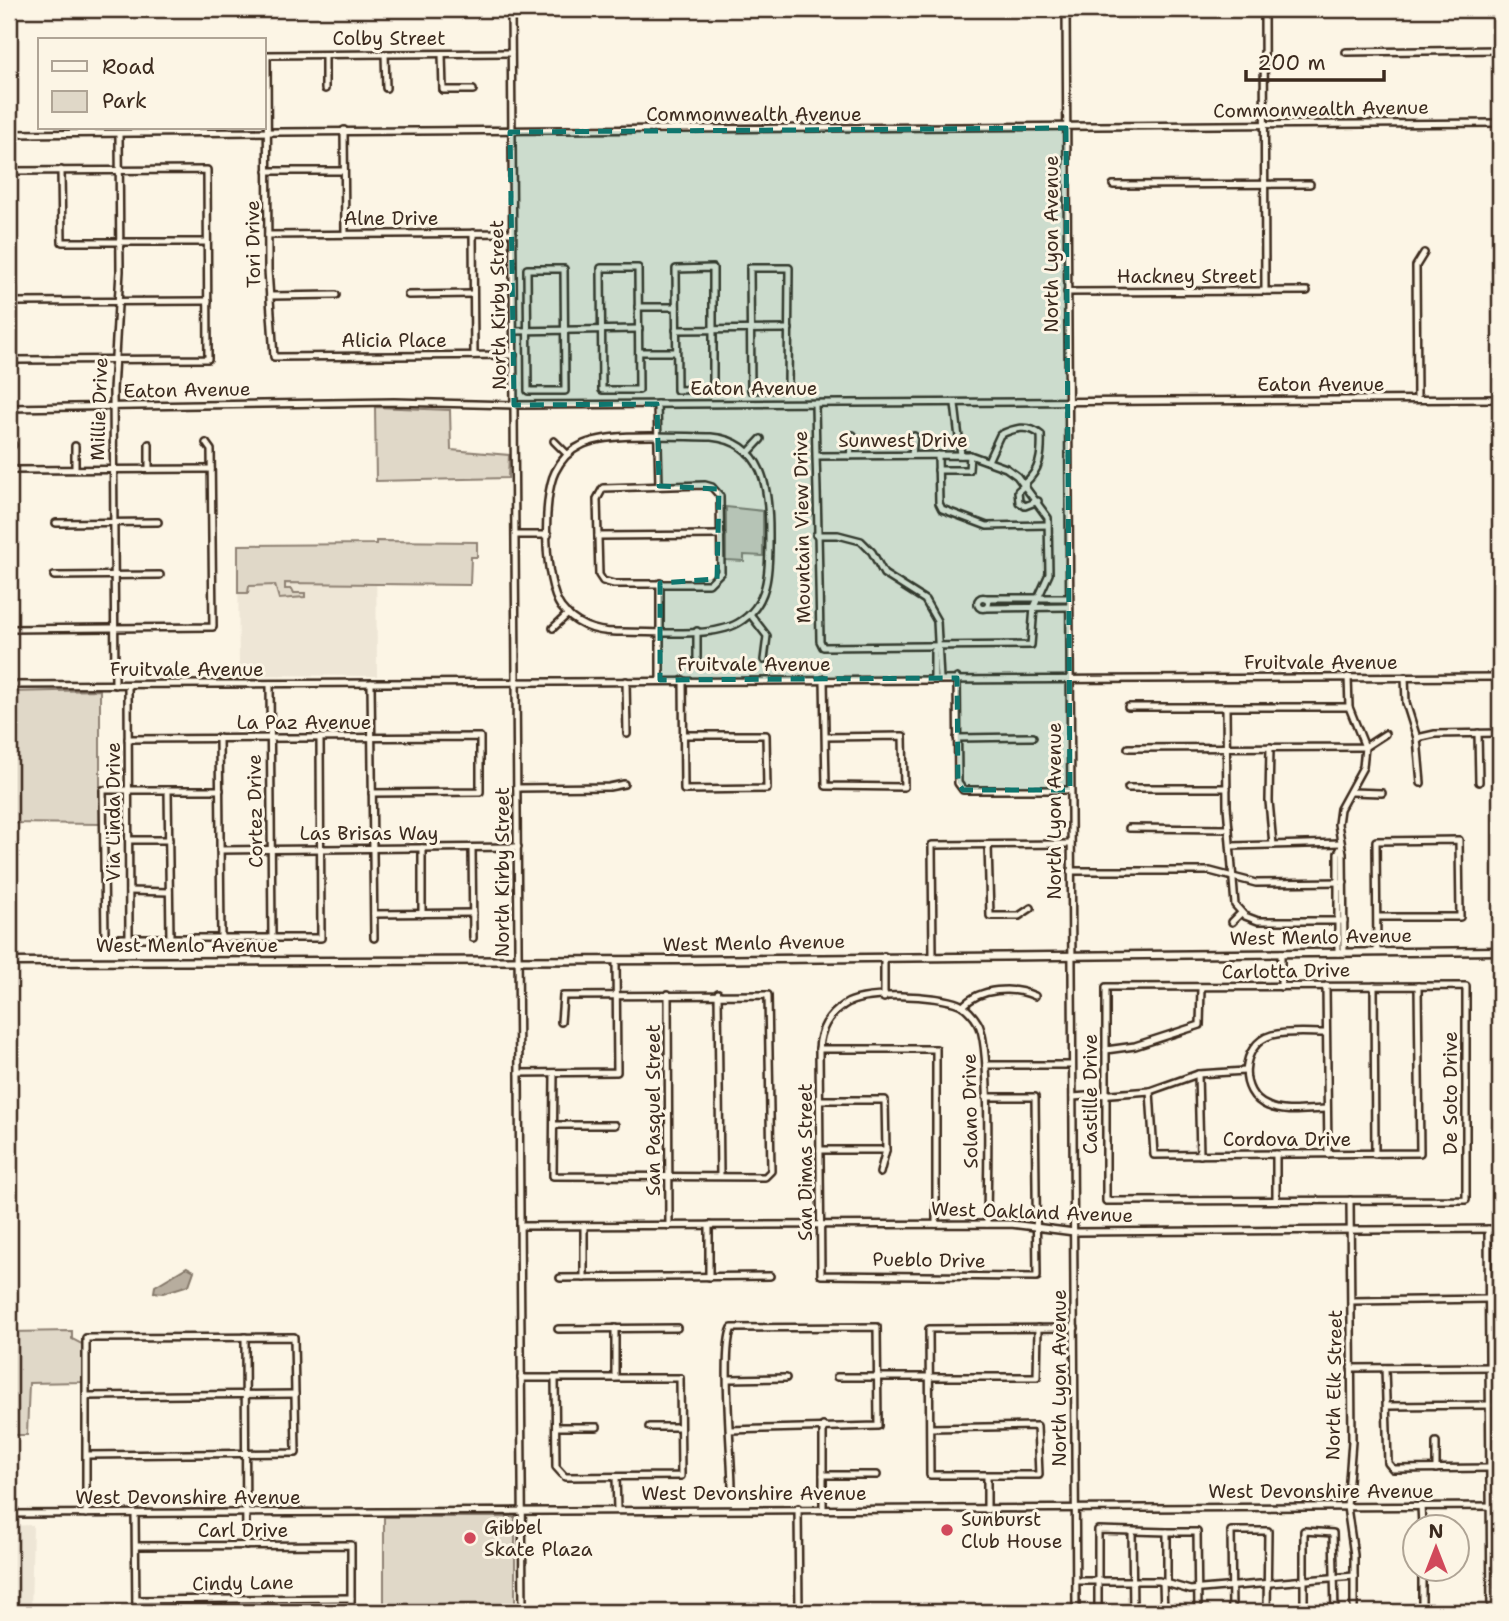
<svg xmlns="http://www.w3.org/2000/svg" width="1509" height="1621" font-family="'Shantell Sans',sans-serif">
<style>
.built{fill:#eee6d6}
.green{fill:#e0d8c8;stroke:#8e8173;stroke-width:2}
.water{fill:#b7ad9e;stroke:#85796b;stroke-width:2}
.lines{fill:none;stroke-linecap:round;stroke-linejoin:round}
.minor-casing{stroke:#3b2a1e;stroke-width:10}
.major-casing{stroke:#3b2a1e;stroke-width:11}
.minor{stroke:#fcf5e5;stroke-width:5}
.major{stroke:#fcf5e5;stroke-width:6}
.marked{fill:#0f766e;fill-opacity:0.2;stroke:#0f766e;stroke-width:5;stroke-dasharray:14 9;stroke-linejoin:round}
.poi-dot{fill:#d1495b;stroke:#fcf5e5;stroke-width:2.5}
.labels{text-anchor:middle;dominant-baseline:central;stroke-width:6;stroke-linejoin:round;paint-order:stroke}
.street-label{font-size:19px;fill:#3b2a1e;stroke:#fcf5e5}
.poi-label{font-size:19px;fill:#3b2a1e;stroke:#fcf5e5;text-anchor:start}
</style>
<rect width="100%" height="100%" fill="#fcf5e5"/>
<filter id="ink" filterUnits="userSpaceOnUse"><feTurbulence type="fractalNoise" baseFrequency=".0143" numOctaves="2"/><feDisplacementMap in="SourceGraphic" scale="14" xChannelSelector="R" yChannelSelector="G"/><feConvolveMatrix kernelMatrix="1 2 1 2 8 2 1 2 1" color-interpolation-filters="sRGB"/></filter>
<g filter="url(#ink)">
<g class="built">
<polygon points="376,544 377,676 248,675 239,678 238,545"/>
<polygon points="33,1525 31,1612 9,1612 9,1526"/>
</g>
<g class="green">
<polygon points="375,407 450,410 451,450 509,455 508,478 376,481"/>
<polygon points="726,507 763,511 763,556 744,555 744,561 726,560"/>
<polygon points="376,541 477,542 477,557 471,557 470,585 285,583 285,589 292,589 294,593 305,593 305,597 279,599 275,585 249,586 248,593 238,593 238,545 376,544"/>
<polygon points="100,690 100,824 9,823 9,692"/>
<polygon points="9,1307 9,1332 72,1331 72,1339 82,1344 82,1382 29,1383 27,1435 9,1435"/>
<rect x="384" y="1517" width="131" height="95"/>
</g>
<polygon class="water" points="187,1267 194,1271 189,1285 163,1293 154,1292 155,1286"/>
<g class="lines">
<g class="minor-casing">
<g id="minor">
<polyline points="511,9 523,1612"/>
<polyline points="1066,9 1076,1612"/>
<polyline points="1264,9 1265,291"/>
<polyline points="1346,52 1500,50"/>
<polyline points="511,53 267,55 268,270 274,357 514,355"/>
<polyline points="385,54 386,88"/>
<polyline points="442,54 443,90 473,90"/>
<polyline points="325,55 325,89"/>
<polyline points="344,130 345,234"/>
<polyline points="9,134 1500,123"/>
<polyline points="61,170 62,242 207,242"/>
<polyline points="9,171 207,170 208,359 14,360 14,290 9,259"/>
<polyline points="267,171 344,171"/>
<polyline points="1113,185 1310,184"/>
<polyline points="473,233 474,355"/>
<polyline points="268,235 513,233"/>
<polygon points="601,268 638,268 639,390 602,390"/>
<polygon points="713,268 713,389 677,390 676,269"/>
<polygon points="750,268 789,268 788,389 751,390"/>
<polygon points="527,269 564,269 565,391 528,391"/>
<polyline points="1067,292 1307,291"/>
<polyline points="408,295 473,294"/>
<polyline points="270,296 336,295"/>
<polyline points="14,302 208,301"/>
<polyline points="638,307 676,307"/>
<polyline points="676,330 789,329"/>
<polyline points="514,331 639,329"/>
<polyline points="639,352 676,352"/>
<polyline points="1417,399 1416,266 1424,253"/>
<polyline points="657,404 659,486"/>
<path d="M815 404 816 456C818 517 819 579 820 641L823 647 1031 645 1034 607 1049 574 1048 518 1017 476 1006 468 970 455 816 456"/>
<polyline points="955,404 961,455"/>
<polyline points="9,408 394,402 514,405 1500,399"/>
<path d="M711 437C765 442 769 490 769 533 769 567 771 604 738 623 710 639 650 631 617 632 596 632 575 625 561 607 544 584 542 498 555 472 560 462 569 451 580 446 606 431 679 437 711 437Z"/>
<polyline points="554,441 567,454"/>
<polyline points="149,444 149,469"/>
<polyline points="75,446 75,469"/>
<polyline points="9,450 13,445"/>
<polyline points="748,453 761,439"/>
<polyline points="912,455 914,436"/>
<polyline points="938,455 939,503 942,509 987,526 1048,525"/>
<polyline points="850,456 853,435"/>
<path d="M988 461 1000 435C1014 428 1028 424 1041 435 1042 455 1040 470 1025 483"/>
<polyline points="9,470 211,469"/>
<polyline points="938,470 969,470 970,455"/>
<polyline points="1026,484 1018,491 1019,502 1025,506 1038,501"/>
<polygon points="705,485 712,487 720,496 721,572 709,584 614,584 603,581 599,575 597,499 603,488"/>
<polyline points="56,523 158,522"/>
<polyline points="516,535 548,535"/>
<polyline points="816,535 838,535 861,541 872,552 884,574 925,600 937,621 940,679"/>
<polyline points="598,536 721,535"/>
<polyline points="54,576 160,575"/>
<circle cx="983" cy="603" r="5.5"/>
<polyline points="985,598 1069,598"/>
<polyline points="986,608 1069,607"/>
<polyline points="750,614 767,636 764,660"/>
<polyline points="553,628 568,614"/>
<polyline points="9,629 213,627 211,450 206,443"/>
<polyline points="697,658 697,631"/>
<polyline points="1405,677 1406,703 1417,738 1421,783"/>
<polyline points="957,678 958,783 963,790 1070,790"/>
<polyline points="824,679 826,786 904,787 903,736 825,737"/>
<polyline points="934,679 934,651 938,647"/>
<polyline points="660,680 660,583"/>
<polyline points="683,680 684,790 767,789 766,735 683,735"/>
<polyline points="626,681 627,734"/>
<polyline points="371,683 374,938"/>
<polyline points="270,684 272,938"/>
<polyline points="9,685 1500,677"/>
<polyline points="115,685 113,390 120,271 119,134"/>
<polyline points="128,685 129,938"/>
<polyline points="1128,707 1349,707"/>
<polyline points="1226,707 1227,806 1235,905 1245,916 1258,921 1344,921"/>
<polyline points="1478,733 1479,782"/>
<polyline points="219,738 221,938"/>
<polyline points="957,738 1033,737"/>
<polyline points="1417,738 1435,734 1500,733"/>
<polyline points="128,739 480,737 480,792 372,793"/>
<polyline points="1270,747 1269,801 1273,845"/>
<polyline points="1128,748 1365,747 1385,734"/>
<polyline points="517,788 609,787 624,784"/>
<polyline points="1128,788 1227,788"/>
<polyline points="168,790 170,938"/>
<polyline points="220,790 103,790 105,938 321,938 320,738"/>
<polyline points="1351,792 1382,793"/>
<polyline points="1129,828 1229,829"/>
<polyline points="129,840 169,840"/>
<polyline points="988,845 990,916 1019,916 1031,908"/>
<polyline points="1231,846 1341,843"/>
<polyline points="422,848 422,914"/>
<polyline points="472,848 473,938"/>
<polyline points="220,850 518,847"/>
<polyline points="1070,871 1210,871 1256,883 1344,882"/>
<polyline points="129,891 169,892"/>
<polyline points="374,914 473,913"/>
<polyline points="1377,917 1460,917 1459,840 1376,841 1377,952"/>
<polyline points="1232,922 1241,913"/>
<polyline points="1281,953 1281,987"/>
<polyline points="1338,953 1338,853 1341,848"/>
<polyline points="1344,953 1343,853 1338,824 1340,809 1363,767 1365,747 1349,707 1348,677"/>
<polyline points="884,956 884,998"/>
<polyline points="933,956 932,845 1070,844"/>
<polyline points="1326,986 1328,1154"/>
<polyline points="1374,986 1375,1154"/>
<polygon points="1466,986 1466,1200 1106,1201 1106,987"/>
<polyline points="718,993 720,1176"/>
<polyline points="668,994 669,1226"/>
<path d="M963 1006C980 988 1013 986 1035 996"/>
<path d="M1326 1033C1309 1033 1289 1031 1272 1035 1240 1044 1237 1094 1268 1106 1285 1114 1308 1109 1327 1109"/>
<polyline points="819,1049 936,1049 936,1224"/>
<polyline points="1106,1050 1135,1046 1200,1025 1201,988"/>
<polyline points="986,1065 1072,1065"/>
<polyline points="519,1073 617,1072 616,960"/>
<polyline points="554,1073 553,1176 765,1177 771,1171 768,995 563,996 561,1022"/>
<polyline points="1198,1074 1200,1155"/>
<polyline points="1150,1091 1154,1155 1420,1153 1418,986"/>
<path d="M986 1097H1035L1037 1277 821 1275 819 1049C820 1029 828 1016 844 1005 864 991 938 995 959 1004 966 1007 974 1016 978 1023 992 1044 987 1189 987 1224"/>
<polyline points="1073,1097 1150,1091 1198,1074 1245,1071"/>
<polyline points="820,1100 885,1100 886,1150 880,1173"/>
<polyline points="554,1125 615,1125"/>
<polyline points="820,1150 886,1150"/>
<polyline points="1276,1154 1276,1200"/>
<polyline points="1350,1200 1352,1441 1347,1507 1354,1555 1354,1612"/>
<polyline points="709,1225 709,1277"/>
<polyline points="520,1226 1011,1224 1074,1232 1500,1229"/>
<polyline points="584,1226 584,1278"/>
<polyline points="1488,1229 1491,1612"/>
<polyline points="560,1278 770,1276"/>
<polyline points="1351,1301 1489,1299"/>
<polyline points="615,1328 615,1378"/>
<polyline points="558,1329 677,1328"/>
<polyline points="245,1337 246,1546"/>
<polyline points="1351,1368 1500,1367"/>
<polyline points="1385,1368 1388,1463 1393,1469 1490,1468"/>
<polyline points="837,1377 1037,1377 1038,1328"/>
<polyline points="521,1378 680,1378 681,1476 565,1477 556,1467 555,1378"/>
<polyline points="729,1379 786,1378"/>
<polyline points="86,1396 295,1394"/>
<polyline points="1388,1406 1490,1405"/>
<polyline points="556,1427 597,1427"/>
<polyline points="649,1427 680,1427"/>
<polyline points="930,1428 1037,1426 1039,1475 930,1475 929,1329 1075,1328"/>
<path d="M730 1430 878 1426 877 1327 732 1328C721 1350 732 1457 732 1489"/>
<polyline points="1436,1442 1436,1469"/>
<polyline points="823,1475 877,1475"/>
<polyline points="616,1477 617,1509"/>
<polyline points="1421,1506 1422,1526"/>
<polyline points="798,1508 799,1612"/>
<polyline points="823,1508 823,1426"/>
<polyline points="987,1510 987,1476"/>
<polyline points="135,1513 136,1612"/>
<polyline points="9,1514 1500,1506"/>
<polyline points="86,1514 86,1338 294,1337 296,1453 87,1455"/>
<polyline points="1132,1531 1133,1612"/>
<polyline points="136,1546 351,1545 351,1612"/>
<polyline points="1422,1568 1422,1612"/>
<polyline points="1076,1581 1159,1581 1190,1590 1354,1576"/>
<polyline points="1163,1582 1164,1612"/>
<polyline points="1167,1583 1167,1532 1197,1532 1198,1612"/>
<polyline points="136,1600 351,1598"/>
<polyline points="1098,1612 1098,1530 1167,1532"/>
<polyline points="1232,1612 1231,1531 1268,1531 1267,1612"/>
<polyline points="1304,1612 1304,1531 1333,1533 1335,1612"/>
</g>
</g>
<g class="major-casing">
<polyline id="major" points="9,962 679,960 1500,951"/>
</g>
<use href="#minor" class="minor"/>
<use href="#major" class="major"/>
</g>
</g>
<path class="marked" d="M1066 128 1070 790H963L958 783 957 678 660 680V583L717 579 719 489 659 486 657 404 514 405 510 132Z"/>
<g class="poi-dot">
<circle cx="947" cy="1530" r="7"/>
<circle cx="470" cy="1538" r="7"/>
</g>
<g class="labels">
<g class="street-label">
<text x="389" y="38">Colby Street</text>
<text transform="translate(1321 109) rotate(-1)">Commonwealth Avenue</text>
<text x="754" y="114">Commonwealth Avenue</text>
<text x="391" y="218">Alne Drive</text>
<text transform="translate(253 244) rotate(-91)">Tori Drive</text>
<text transform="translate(1051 244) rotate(-90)">North Lyon Avenue</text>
<text x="1187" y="276">Hackney Street</text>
<text transform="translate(498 305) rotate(-91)">North Kirby Street</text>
<text x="394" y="340">Alicia Place</text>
<text x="1321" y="384">Eaton Avenue</text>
<text x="754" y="388">Eaton Avenue</text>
<text transform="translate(187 390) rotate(-1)">Eaton Avenue</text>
<text transform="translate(99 409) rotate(-88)">Millie Drive</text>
<text x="903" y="440">Sunwest Drive</text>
<text transform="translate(802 527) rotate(-91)">Mountain View Drive</text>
<text x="1321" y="662">Fruitvale Avenue</text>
<text x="754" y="664">Fruitvale Avenue</text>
<text x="187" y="669">Fruitvale Avenue</text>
<text x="304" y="722">La Paz Avenue</text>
<text transform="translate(255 811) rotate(-91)">Cortez Drive</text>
<text transform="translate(1054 811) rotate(-90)">North Lyon Avenue</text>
<text transform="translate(113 812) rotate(-90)">Via Linda Drive</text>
<text x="369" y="833">Las Brisas Way</text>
<text transform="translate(502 872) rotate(-90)">North Kirby Street</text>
<text transform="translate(1321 937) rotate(-1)">West Menlo Avenue</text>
<text transform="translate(754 943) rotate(-1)">West Menlo Avenue</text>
<text x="187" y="945">West Menlo Avenue</text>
<text transform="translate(1286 971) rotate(-1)">Carlotta Drive</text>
<text transform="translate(1450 1093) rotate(-90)">De Soto Drive</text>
<text transform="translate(1090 1094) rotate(-90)">Castille Drive</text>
<text transform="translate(653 1110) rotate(-90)">San Pasquel Street</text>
<text transform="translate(970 1111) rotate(-91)">Solano Drive</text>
<text x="1287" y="1139">Cordova Drive</text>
<text transform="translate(805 1162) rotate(-90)">San Dimas Street</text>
<text transform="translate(1032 1212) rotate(2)">West Oakland Avenue</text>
<text transform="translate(929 1260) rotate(1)">Pueblo Drive</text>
<text transform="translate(1059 1378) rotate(-90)">North Lyon Avenue</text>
<text transform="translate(1334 1385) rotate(-89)">North Elk Street</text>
<text x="1321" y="1491">West Devonshire Avenue</text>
<text x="754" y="1493">West Devonshire Avenue</text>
<text x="188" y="1497">West Devonshire Avenue</text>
<text x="243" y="1530">Carl Drive</text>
<text transform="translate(243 1583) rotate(-1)">Cindy Lane</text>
</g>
<g class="poi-label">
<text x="961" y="1519">Sunburst<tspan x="961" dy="22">Club House</tspan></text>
<text x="484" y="1527">Gibbel<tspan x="484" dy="22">Skate Plaza</tspan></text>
</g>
</g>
<rect width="1509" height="1621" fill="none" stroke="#fcf5e5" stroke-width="35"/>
<rect x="18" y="18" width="1474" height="1586" fill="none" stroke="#3b2a1e" stroke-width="2.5" filter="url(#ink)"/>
<rect x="38" y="38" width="228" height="91" fill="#fcf5e5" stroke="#afa495" stroke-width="2"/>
<rect x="52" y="61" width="35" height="10" fill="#fcf5e5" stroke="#afa495" stroke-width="2"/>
<text x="102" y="74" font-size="21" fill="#3b2a1e">Road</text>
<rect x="52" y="91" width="35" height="21" fill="#e0d8c8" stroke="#afa495" stroke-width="2"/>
<text x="102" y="108" font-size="21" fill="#3b2a1e">Park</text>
<g transform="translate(1436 1548)"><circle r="33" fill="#fcf5e5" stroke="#afa495" stroke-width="2"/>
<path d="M0-5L12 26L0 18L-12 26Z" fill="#d1495b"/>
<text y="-10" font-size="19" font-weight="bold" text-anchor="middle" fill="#3b2a1e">N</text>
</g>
<path d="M1246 70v10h138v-10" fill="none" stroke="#3b2a1e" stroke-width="3.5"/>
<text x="1257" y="70" font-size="21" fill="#3b2a1e" stroke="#fcf5e5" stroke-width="5" paint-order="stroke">200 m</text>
</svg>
